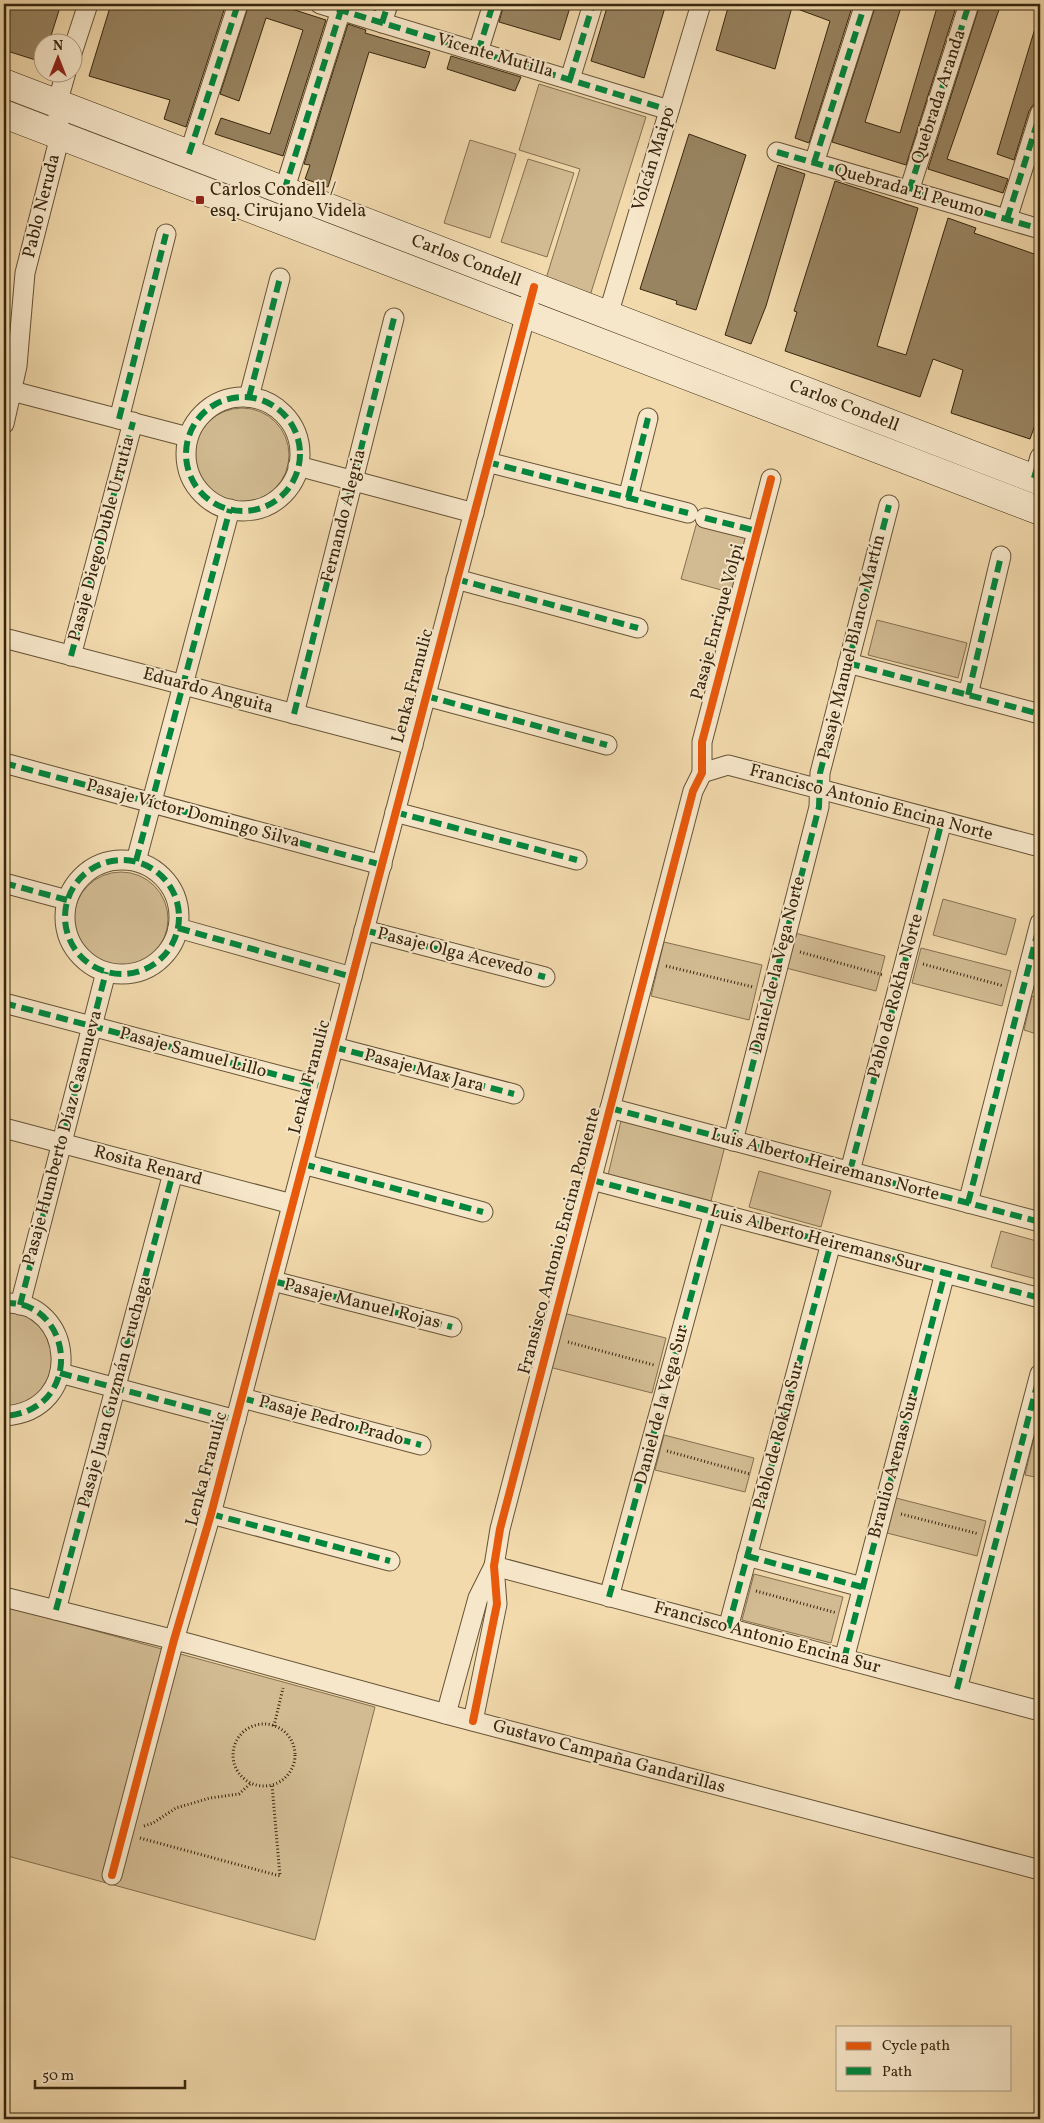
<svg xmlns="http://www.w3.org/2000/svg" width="1044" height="2123" font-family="Vollkorn,serif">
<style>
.green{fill:#d2bb92;stroke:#847050}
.building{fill:#988461;stroke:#37260f}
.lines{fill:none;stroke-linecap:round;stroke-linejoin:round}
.street-casing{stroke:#665336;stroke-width:21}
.secondary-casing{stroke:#37260f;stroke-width:29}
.path{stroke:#37260f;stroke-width:3;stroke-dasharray:1 2.5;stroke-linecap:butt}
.street{stroke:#f7e7ca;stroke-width:19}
.secondary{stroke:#f7e7ca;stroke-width:28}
.quiet{stroke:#00873e;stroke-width:6;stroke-dasharray:12 6;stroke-linecap:butt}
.cycleway-casing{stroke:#f7e7ca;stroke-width:11}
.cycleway{stroke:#e8590c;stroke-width:8}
.poi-dot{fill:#8f2418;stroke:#f7e7ca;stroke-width:2}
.labels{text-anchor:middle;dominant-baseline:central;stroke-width:4;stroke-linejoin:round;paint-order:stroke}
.street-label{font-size:18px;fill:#37260f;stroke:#f7e7ca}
.poi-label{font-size:18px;fill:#37260f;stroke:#f7e7ca;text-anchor:start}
</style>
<rect width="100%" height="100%" fill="#f2daad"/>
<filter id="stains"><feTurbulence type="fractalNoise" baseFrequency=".004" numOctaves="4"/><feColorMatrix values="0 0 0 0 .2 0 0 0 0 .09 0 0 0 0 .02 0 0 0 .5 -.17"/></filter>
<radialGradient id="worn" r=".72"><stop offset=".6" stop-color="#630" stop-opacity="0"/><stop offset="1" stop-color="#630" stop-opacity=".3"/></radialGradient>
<g class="green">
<polygon points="539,84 646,117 589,299 544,285 580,169 519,150"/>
<polygon points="470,140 516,154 490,238 444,223"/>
<polygon points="528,159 574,173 547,257 501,242"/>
<circle cx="242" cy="455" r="47"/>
<polygon points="697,522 752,537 736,594 681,579"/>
<polygon points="877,620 967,643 958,678 868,655"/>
<circle cx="121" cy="919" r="47"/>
<polygon points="943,899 1016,919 1006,955 933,935"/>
<polygon points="795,933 885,956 876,991 786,968"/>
<polygon points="664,942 762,965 749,1020 651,996"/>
<polygon points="921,948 1011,971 1002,1006 912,983"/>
<polygon points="1032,996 1040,998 1040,1035 1024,1030"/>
<polygon points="621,1121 725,1146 711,1201 608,1175"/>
<polygon points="759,1171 831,1191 821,1227 749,1207"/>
<polygon points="1001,1231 1040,1242 1040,1280 991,1267"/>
<path d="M4 1311C11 1312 20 1313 27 1316 71 1338 53 1411 4 1406Z"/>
<polygon points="563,1313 666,1338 652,1393 549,1367"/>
<polygon points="1038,1420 1040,1421 1040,1478 1025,1475"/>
<polygon points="664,1435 754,1458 745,1492 655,1470"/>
<polygon points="896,1498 986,1521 977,1556 887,1533"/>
<polygon points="754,1574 843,1597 831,1643 742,1620"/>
<polygon points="4,1606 375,1707 315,1940 4,1855"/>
</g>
<g class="building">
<polygon points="4,4 61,4 49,42 42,42 42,62 4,50"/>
<polygon points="111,4 226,4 186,127 164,119 170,100 89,76"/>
<polygon points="249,4 276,4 326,20 283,156 215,134 221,118 270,134 303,30 266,18 239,101 220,94"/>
<polygon points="504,4 571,4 560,40 499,22"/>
<polygon points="608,4 666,4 644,78 591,61"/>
<polygon points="729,4 853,4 809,143 795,138 830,21 792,7 775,69 716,50"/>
<polygon points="876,4 902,4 865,122 900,133 938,4 957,4 906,165 832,142"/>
<polygon points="980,4 1001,4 947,159 1008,179 1003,193 928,169"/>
<polygon points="348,24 366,30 365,33 430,52 425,68 369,52 328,187 305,179 310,165 304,164"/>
<polygon points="1036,25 1040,26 1040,78 1035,95 1040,96 1040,103 1033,105 1029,111 1014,160 997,154"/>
<polygon points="451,56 521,77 515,91 447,69"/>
<polygon points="689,134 746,155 696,310 676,304 677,301 640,289"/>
<polygon points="1040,151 1040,170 1035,168"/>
<polygon points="778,165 805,174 766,306 751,344 725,335"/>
<polygon points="835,181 918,208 877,346 906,355 948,218 976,228 974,233 1040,256 1040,411 1030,439 951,413 963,370 933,359 920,397 785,351 797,312 794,311"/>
</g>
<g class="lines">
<g class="street-casing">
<g id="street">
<polyline points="320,4 669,110"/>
<polyline points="382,23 388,4"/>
<polyline points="478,52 493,4"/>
<polyline points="72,53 88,4"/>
<polyline points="570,79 593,4"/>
<polyline points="777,152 1040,229"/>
<polyline points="189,154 238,4"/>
<polyline points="814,163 865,4"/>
<polyline points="284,191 341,10"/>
<polyline points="909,191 969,4"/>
<polyline points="1007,219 1040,114"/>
<polyline points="608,315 701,4"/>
<polyline points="12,391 188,437"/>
<polyline points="249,397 280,278"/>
<circle cx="243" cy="454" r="57"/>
<polyline points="119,419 166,234"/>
<polyline points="4,424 17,366 25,273 60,136 57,104 66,72"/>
<polyline points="487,462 688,513"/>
<polyline points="298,466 474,513"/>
<polyline points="1034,478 1040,457"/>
<polyline points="628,498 648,418"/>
<polyline points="705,518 757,531"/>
<polyline points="456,579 638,628"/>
<polyline points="4,638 413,745"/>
<polyline points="71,656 133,422"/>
<polyline points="848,663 1040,714"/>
<polyline points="968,695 1001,556"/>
<polyline points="426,696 607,745"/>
<polyline points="294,714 394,318"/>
<polyline points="4,763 382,865"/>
<polyline points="702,773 728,765 1040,847"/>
<polyline points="395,812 577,860"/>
<circle cx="122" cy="917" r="57"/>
<polyline points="136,861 230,509"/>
<polyline points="4,883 67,900"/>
<polyline points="178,928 352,977"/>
<polyline points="364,930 545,977"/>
<polyline points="4,1003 323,1087"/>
<polyline points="334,1047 514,1094"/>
<polyline points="610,1108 1040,1222"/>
<polyline points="4,1128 292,1204"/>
<polyline points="733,1141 819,807 820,773 889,505"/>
<polyline points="303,1164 483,1212"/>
<polyline points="850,1171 942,821"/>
<polyline points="592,1180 1040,1298"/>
<polyline points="968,1203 1040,923"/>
<polyline points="273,1281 452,1327"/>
<path d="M4 1303C74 1299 86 1411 4 1416"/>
<polyline points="20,1305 106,972"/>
<polyline points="60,1373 236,1420"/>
<polyline points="242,1398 421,1445"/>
<polyline points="211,1514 390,1561"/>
<polyline points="747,1556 862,1587"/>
<polyline points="494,1566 1040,1711"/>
<polyline points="4,1597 191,1644 446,1714 1040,1870"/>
<polyline points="609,1597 714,1212"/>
<polyline points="56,1610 173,1173"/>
<polyline points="728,1628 831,1243"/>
<polyline points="844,1659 945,1273"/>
<polyline points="957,1689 1040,1374"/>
<polyline points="446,1714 478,1598 494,1566"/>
<polyline points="473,1721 497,1604 494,1566 500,1529 693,791 702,773 702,742 771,479"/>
<polyline points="112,1875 174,1640 211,1514 529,302"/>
</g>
</g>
<g class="secondary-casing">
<g id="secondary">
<polyline points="4,83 1040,481"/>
<polyline points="4,114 1040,511"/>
</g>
</g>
<g class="path">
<polyline points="800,952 883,975"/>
<polyline points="923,964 1004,986"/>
<polyline points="666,966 753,987"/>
<polyline points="568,1342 654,1365"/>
<polyline points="667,1451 750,1474"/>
<polyline points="901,1514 979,1534"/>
<polyline points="756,1591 837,1613"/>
<circle cx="264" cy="1755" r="31"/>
<polyline points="274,1726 283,1688"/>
<polyline points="144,1826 153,1823 176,1808 210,1798 239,1794 251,1783"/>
<polyline points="140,1838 280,1876 272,1785"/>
</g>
<use href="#street" class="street"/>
<use href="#secondary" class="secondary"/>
<g class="quiet">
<polyline points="320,4 669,110"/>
<polyline points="682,4 699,9"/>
<polyline points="382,23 388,4"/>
<polyline points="478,52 493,4"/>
<polyline points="570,79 593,4"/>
<polyline points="777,152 1040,229"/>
<polyline points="189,154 238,4"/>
<polyline points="814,163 865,4"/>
<polyline points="284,191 341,10"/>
<polyline points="909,191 969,4"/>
<polyline points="1007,219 1040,114"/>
<polyline points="249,397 280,278"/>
<circle cx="243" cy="454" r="57"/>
<polyline points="119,419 166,234"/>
<polyline points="487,462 688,513"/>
<polyline points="1034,478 1040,457"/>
<polyline points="628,498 648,418"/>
<polyline points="705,518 757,531"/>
<polyline points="456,579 638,628"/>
<polyline points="71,656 133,422"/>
<polyline points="848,663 1040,714"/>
<polyline points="968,695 1001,556"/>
<polyline points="426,696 607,745"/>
<polyline points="294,714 394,318"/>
<polyline points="4,763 382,865"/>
<polyline points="395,812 577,860"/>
<circle cx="122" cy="917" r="57"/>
<polyline points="136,861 230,509"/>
<polyline points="4,883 67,900"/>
<polyline points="178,928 352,977"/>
<polyline points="364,930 545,977"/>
<polyline points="4,1003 323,1087"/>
<polyline points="334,1047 514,1094"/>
<polyline points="610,1108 1040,1222"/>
<polyline points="733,1141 819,807 820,773 889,505"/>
<polyline points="303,1164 483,1212"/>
<polyline points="850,1171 942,821"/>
<polyline points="592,1180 1040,1298"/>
<polyline points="968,1203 1040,923"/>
<polyline points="273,1281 452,1327"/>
<path d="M4 1303C74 1299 86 1411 4 1416"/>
<polyline points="20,1305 106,972"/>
<polyline points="60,1373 236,1420"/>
<polyline points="242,1398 421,1445"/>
<polyline points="211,1514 390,1561"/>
<polyline points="747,1556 862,1587"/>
<polyline points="609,1597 714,1212"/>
<polyline points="56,1610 173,1173"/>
<polyline points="728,1628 831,1243"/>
<polyline points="844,1659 945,1273"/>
<polyline points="957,1689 1040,1374"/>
</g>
<g class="cycleway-casing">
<g id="cycleway">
<polyline points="473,1721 497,1604 494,1566 500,1529 693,791 702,773 702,742 771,479"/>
<polyline points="112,1875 174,1640 211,1514 534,287"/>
</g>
</g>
<use href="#cycleway" class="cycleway"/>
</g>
<rect class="poi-dot" x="195" y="195" width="10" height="10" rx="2.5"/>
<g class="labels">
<g class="street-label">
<text transform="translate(495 56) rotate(16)">Vicente Mutilla</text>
<text transform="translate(939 97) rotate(-72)">Quebrada Aranda</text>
<text transform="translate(654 159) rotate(-73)">Volcán Maipo</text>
<text transform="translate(909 191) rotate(16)">Quebrada El Peumo</text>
<text transform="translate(42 206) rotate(-76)">Pablo Neruda</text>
<text transform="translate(466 261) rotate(21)">Carlos Condell</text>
<text transform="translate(844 406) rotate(21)">Carlos Condell</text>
<text transform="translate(344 516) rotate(-76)">Fernando Alegria</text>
<text transform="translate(102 539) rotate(-75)">Pasaje Diego Duble Urrutia</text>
<text transform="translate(718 622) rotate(-75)">Pasaje Enrique Volpi</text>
<text transform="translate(852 647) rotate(-76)">Pasaje Manuel Blanco Martín</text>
<text transform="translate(413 686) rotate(-75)">Lenka Franulic</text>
<text transform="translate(208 691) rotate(15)">Eduardo Anguita</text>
<text transform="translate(871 803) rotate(15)">Francisco Antonio Encina Norte</text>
<text transform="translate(193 814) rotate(15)">Pasaje Víctor Domingo Silva</text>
<text transform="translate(455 953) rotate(14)">Pasaje Olga Acevedo</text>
<text transform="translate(778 965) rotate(-76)">Daniel de la Vega Norte</text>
<text transform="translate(896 996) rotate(-75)">Pablo de Rokha Norte</text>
<text transform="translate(193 1053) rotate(15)">Pasaje Samuel Lillo</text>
<text transform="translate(424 1071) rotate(15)">Pasaje Max Jara</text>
<text transform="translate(310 1077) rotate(-75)">Lenka Franulic</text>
<text transform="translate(63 1138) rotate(-75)">Pasaje Humberto Díaz Casanueva</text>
<text transform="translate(825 1165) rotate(15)">Luis Alberto Heiremans Norte</text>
<text transform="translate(148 1166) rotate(15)">Rosita Renard</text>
<text transform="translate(816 1239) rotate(15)">Luis Alberto Heiremans Sur</text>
<text transform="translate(560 1241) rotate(-75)">Fransisco Antonio Encina Poniente</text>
<text transform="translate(362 1304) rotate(14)">Pasaje Manuel Rojas</text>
<text transform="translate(115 1392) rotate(-75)">Pasaje Juan Guzmán Cruchaga</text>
<text transform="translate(662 1405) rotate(-75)">Daniel de la Vega Sur</text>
<text transform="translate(331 1421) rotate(15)">Pasaje Pedro Prado</text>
<text transform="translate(779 1436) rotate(-75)">Pablo de Rokha Sur</text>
<text transform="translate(894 1466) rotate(-75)">Braulio Arenas Sur</text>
<text transform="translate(207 1469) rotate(-75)">Lenka Franulic</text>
<text transform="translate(767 1638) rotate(15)">Francisco Antonio Encina Sur</text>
<text transform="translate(609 1757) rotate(15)">Gustavo Campaña Gandarillas</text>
</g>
<g class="poi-label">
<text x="210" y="190">Carlos Condell /<tspan x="210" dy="21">esq. Cirujano Videla</tspan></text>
</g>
</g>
<rect width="1044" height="2123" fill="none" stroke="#f2daad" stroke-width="20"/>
<rect x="5" y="5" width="1034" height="2113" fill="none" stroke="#37260f" stroke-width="2.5"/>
<rect x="10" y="10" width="1024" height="2103" fill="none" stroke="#37260f"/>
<rect x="836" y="2026" width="175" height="65" fill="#f7e7ca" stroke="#aa9a7f"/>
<rect x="846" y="2042" width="25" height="8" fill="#e8590c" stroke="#aa9a7f"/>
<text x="882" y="2050" font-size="15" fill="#37260f">Cycle path</text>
<rect x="846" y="2067" width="25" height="8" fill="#00873e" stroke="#aa9a7f"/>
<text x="882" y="2076" font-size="15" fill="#37260f">Path</text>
<g transform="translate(58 58)"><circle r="24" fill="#f7e7ca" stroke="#aa9a7f"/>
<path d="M0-4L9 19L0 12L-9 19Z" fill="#8f2418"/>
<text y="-8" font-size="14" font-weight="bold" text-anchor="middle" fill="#37260f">N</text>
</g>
<path d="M35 2080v8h150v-8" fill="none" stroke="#37260f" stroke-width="2.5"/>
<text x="42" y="2080" font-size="15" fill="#37260f" stroke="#f7e7ca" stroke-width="4" paint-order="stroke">50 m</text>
<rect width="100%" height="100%" filter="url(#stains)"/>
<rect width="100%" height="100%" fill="url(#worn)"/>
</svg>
